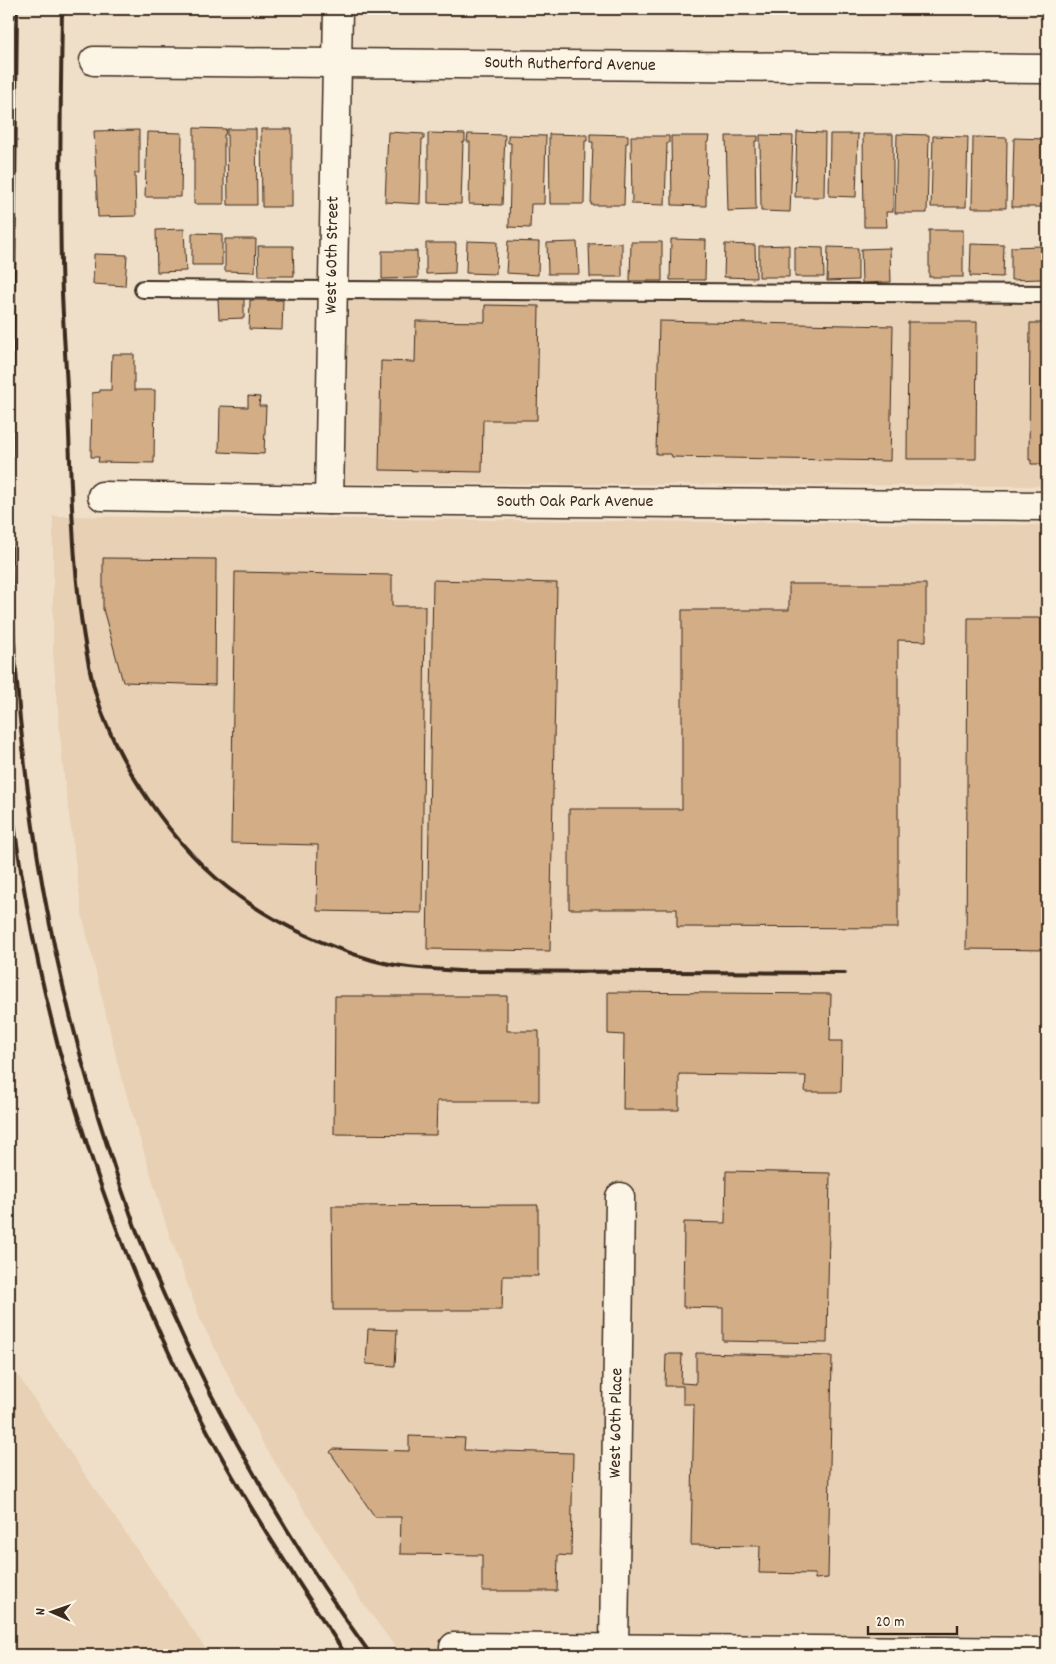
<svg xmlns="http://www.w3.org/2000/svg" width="1056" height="1664" font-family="Dekko,sans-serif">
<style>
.built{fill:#e7d0b4}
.building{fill:#d3ad85;stroke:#3b2a1e}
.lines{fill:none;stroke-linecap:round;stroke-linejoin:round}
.lane-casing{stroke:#3b2a1e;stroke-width:20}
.street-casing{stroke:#3b2a1e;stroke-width:31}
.lane{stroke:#fcf5e5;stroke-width:16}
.street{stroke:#fcf5e5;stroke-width:28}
.rail{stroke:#3b2a1e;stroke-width:4}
.labels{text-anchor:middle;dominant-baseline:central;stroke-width:4;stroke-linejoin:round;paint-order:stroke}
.street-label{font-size:18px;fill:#3b2a1e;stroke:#fcf5e5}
</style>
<rect width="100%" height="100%" fill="#f0dfc8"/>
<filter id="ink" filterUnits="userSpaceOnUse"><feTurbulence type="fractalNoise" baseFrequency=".02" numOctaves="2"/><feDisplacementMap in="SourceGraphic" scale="10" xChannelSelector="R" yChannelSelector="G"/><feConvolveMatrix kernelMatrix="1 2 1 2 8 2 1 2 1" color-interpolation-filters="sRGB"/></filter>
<g filter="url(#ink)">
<g class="built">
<polygon points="336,296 1047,301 1047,486 334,483"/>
<polygon points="53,516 1047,525 1047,1655 401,1655 360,1599 262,1442 201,1321 166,1225 120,1073 82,914 63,767 53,653"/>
<polygon points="9,1362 84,1473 210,1655 9,1655"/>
</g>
<g class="building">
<polygon points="194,128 226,129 225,135 224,135 224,204 194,204"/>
<polygon points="227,129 256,129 257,205 228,205"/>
<polygon points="261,129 292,129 292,207 262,207"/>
<polygon points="139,130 139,173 135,173 136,216 98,217 94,131"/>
<polygon points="147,132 182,133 181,197 145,197"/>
<polygon points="388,132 424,134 424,139 422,139 420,204 385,202"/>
<polygon points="797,132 825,133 824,197 795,197"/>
<polygon points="428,133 465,134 465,142 463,142 461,204 428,203"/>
<polygon points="468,134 505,135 502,205 469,204 470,142 467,142"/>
<polygon points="549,134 587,135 587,141 585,141 584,204 550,204"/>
<polygon points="590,134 628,135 628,143 626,143 624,205 591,205 593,142 590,142"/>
<polygon points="830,134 858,134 856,197 829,196"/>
<polygon points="863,134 893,134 893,212 886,212 887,227 864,227"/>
<polygon points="897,134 929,135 927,213 895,213"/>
<polygon points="508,135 546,136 544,204 531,204 530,228 509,227 511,143 508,143"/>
<polygon points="760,135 793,136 790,212 761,211"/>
<polygon points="631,136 669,136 669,143 667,143 665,205 632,204"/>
<polygon points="671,136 710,136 709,142 707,142 706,206 672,205"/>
<polygon points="726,136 758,136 758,141 755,141 756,210 728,211"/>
<polygon points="933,136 968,137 966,207 931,207"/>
<polygon points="973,137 1007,138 1006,208 972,208"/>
<polygon points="1014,138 1047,139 1047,207 1012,207"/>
<polygon points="184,229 186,271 157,272 156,230"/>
<rect x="929" y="230" width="34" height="47"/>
<polygon points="192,233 222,234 222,265 192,265"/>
<polygon points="225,239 256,239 255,272 225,271"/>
<polygon points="671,239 706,240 705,280 670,280"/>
<polygon points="467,241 497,242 496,274 466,273"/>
<polygon points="508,241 539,242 538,275 506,273"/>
<polygon points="577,242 579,274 548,274 547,243"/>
<polygon points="631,242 662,242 662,281 630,281"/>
<polygon points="426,243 456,243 455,273 426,274"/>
<polygon points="622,243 622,277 590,277 589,244"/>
<polygon points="725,244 755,245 756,278 724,277"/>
<polygon points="971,244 1004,245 1003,277 970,276"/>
<polygon points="789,245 789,277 759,277 759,246"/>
<polygon points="258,246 293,246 294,276 259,276"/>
<polygon points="1042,246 1042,279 1011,280 1011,247"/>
<polygon points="795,247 823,248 824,277 795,277"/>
<polygon points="828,247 858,248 858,280 827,281"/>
<polygon points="890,248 891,282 862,283 861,249"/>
<polygon points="382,251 417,251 418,278 382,279"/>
<polygon points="94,254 127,255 125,286 93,284"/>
<polygon points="218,299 244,299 244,318 219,319"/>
<polygon points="250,300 283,300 282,330 249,329"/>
<polygon points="485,305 539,306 537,420 483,420 482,472 379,470 381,361 415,362 416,321 485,322"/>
<polygon points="659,321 893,326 890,461 672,457 671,454 656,454"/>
<polygon points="908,322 977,322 976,459 907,459"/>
<polygon points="1030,323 1047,323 1047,464 1031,464 1031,460 1029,460"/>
<polygon points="112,354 134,354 134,390 155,390 154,463 98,462 99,457 91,457 92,393 100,392 100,390 111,390"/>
<polygon points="248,396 260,397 259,406 266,406 264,454 219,452 220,406 248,407"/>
<polygon points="103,558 216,559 215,685 123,682 103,609"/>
<polygon points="235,572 392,575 392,606 425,606 422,913 317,911 318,845 231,843"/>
<polygon points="433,580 557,583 550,951 427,949"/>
<polygon points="789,584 926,584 926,641 898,640 898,928 677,927 677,909 569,909 569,809 682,809 682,610 789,610"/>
<polygon points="968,618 1047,618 1047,950 966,949"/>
<polygon points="608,992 831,994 830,1041 842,1041 841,1092 805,1092 806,1076 679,1074 679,1110 623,1110 624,1035 608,1034"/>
<polygon points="335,996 507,996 507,1031 539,1031 539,1101 437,1101 436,1135 334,1134"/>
<polygon points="726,1171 830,1173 827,1343 723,1341 723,1308 683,1307 684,1222 725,1223"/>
<polygon points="538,1205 538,1276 503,1276 502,1310 333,1310 332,1206"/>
<polygon points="368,1329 397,1330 395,1366 366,1364"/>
<polygon points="696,1353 832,1356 828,1578 815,1579 815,1574 759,1573 760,1546 691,1545 694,1404 683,1404 683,1386 665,1386 666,1354 682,1354 681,1383 696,1384"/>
<polygon points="409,1436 465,1438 464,1450 573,1453 571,1556 558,1555 557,1591 482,1591 482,1555 400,1554 401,1517 375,1517 330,1452 333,1449 409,1451"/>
</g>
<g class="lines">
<g class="lane-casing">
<polyline id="lane" points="143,289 1047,294"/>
</g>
<g class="street-casing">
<g id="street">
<polyline points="94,61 1047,69"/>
<polyline points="102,496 329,500 1047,506"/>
<polyline points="329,500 338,9"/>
<polyline points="454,1647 1047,1652"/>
<polyline points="614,1648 620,1197"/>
</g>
</g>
<use href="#lane" class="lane"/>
<use href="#street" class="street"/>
<g class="rail">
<path d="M17 9C16 133 14 257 13 381 12 473 9 566 15 658 28 854 66 1039 134 1224 143 1248 154 1272 164 1295 220 1423 289 1542 371 1655"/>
<path d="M62 9C61 93 59 178 61 263 62 312 66 361 68 410 72 498 72 588 91 675 108 754 174 850 240 897 279 925 326 946 372 960 401 968 431 969 460 971L845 973"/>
<path d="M9 782C33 999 96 1208 193 1403 237 1491 292 1573 346 1655"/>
</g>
</g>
</g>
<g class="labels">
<g class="street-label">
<text transform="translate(570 65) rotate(1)">South Rutherford Avenue</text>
<text transform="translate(333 255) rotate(-89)">West 60th Street</text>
<text x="575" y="502">South Oak Park Avenue</text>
<text transform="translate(617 1423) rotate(-89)">West 60th Place</text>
</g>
</g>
<rect width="1056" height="1664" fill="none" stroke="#fcf5e5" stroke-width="30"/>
<rect x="15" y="15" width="1026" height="1634" fill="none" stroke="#3b2a1e" stroke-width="2" filter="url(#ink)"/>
<g transform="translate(52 1612) rotate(272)" stroke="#fcf5e5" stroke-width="4" paint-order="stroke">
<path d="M0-4L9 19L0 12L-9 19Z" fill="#3b2a1e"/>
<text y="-8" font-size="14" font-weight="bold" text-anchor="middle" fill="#3b2a1e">N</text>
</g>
<path d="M868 1626v8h89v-8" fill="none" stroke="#3b2a1e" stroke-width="2.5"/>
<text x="876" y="1626" font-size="15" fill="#3b2a1e" stroke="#fcf5e5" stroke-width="4" paint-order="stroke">20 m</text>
</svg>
